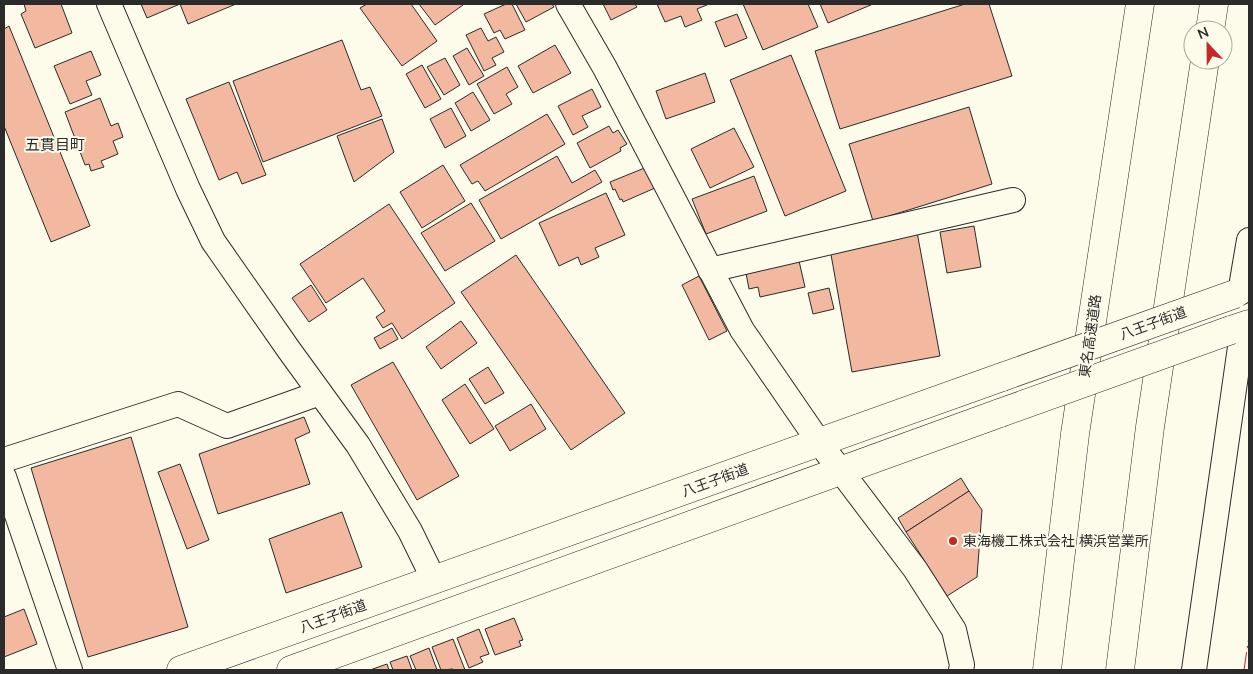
<svg xmlns="http://www.w3.org/2000/svg" width="1253" height="674" font-family="Mulish,'Noto Sans JP',sans-serif">
<style>
.building{fill:#f2b8a0;stroke:#2b2b2b}
.lines{fill:none;stroke-linecap:round;stroke-linejoin:round}
.minor-casing{stroke:#2b2b2b;stroke-width:26}
.tertiary-casing{stroke:#2b2b2b;stroke-width:29}
.motorway-casing{stroke:#2b2b2b;stroke-width:29}
.minor{stroke:#fdfbea;stroke-width:24}
.tertiary{stroke:#fdfbea;stroke-width:28}
.motorway{stroke:#fdfbea;stroke-width:28}
.tertiary-bridge-casing{stroke:#2b2b2b;stroke-width:29;stroke-linecap:butt}
.tertiary-bridge{stroke:#fdfbea;stroke-width:28}
.power{stroke:#c62828;stroke-width:1;stroke-dasharray:18 4 2.5 4;stroke-linecap:butt}
.poi-dot{fill:#c62828;stroke:#fdfbea;stroke-width:2}
.labels{text-anchor:middle;dominant-baseline:central;stroke-width:4;stroke-linejoin:round;paint-order:stroke}
.street-label{font-size:14px;fill:#2b2b2b;stroke:#fdfbea}
.poi-label{font-size:14px;fill:#2b2b2b;stroke:#fdfbea;text-anchor:start}
.neighbourhood-label{font-size:15px;fill:#2b2b2b;stroke:#fdfbea}
</style>
<rect width="100%" height="100%" fill="#fdfbea"/>
<g class="building">
<polygon points="24,4 61,4 72,33 35,48 21,14 26,11"/>
<polygon points="141,4 236,4 188,24 180,4 147,18"/>
<polygon points="367,4 411,4 437,41 402,66 360,8"/>
<polygon points="419,4 462,4 463,5 435,25"/>
<polygon points="506,4 512,4 525,30 505,39 500,30 494,33 484,14"/>
<polygon points="516,4 552,4 554,7 526,22"/>
<polygon points="603,4 635,4 637,7 611,20"/>
<polygon points="657,4 709,4 697,9 702,20 685,27 681,16 665,22"/>
<polygon points="743,4 808,4 818,27 763,50"/>
<polygon points="820,4 873,4 828,23"/>
<polygon points="965,4 989,4 1012,76 840,129 815,51"/>
<polygon points="737,14 747,38 725,47 715,22"/>
<polygon points="9,26 90,226 51,242 4,126 4,29"/>
<polygon points="481,28 488,41 496,37 504,52 492,58 496,65 484,71 466,35"/>
<polygon points="342,40 361,90 370,87 382,116 263,162 233,81"/>
<polygon points="555,45 571,73 533,93 518,66"/>
<polygon points="467,48 484,76 469,85 453,56"/>
<polygon points="91,51 101,75 86,81 92,95 70,104 54,66"/>
<polygon points="791,55 846,191 785,216 730,80"/>
<polygon points="445,58 460,85 444,95 427,67"/>
<polygon points="422,65 441,99 425,108 406,74"/>
<polygon points="507,67 518,87 506,94 512,104 494,114 477,84"/>
<polygon points="705,73 715,102 666,119 656,91"/>
<polygon points="229,82 266,175 242,184 237,172 219,180 186,99"/>
<polygon points="592,89 601,107 582,116 588,127 573,135 558,106"/>
<polygon points="473,92 490,120 471,131 455,103"/>
<polygon points="100,98 111,126 118,123 123,137 113,141 118,154 101,161 104,167 91,171 89,164 85,165 65,112"/>
<polygon points="969,107 992,184 873,221 849,144"/>
<polygon points="451,108 466,136 445,148 430,119"/>
<polygon points="547,114 565,144 485,191 478,181 472,184 460,165"/>
<polygon points="382,119 394,152 354,182 337,136"/>
<polygon points="609,126 613,133 618,130 627,144 620,148 621,151 590,168 577,143"/>
<polygon points="734,128 754,167 710,188 691,149"/>
<polygon points="557,156 572,183 595,170 602,182 501,239 479,200"/>
<polygon points="443,165 465,201 422,228 400,192"/>
<polygon points="647,167 655,188 623,202 622,199 620,200 615,189 613,190 610,182"/>
<polygon points="754,176 767,211 706,234 692,199"/>
<polygon points="606,193 625,235 595,248 599,257 581,265 578,257 559,266 539,223"/>
<polygon points="471,203 495,241 445,271 421,233"/>
<polygon points="389,204 455,303 402,339 392,323 383,328 376,317 385,311 363,278 326,303 300,264"/>
<polygon points="974,226 981,267 947,273 940,232"/>
<polygon points="917,232 940,356 852,372 830,249"/>
<polygon points="516,255 625,413 571,450 461,292"/>
<polygon points="799,261 805,287 760,297 758,287 749,289 746,273"/>
<polygon points="699,276 727,331 709,340 682,285"/>
<polygon points="311,285 327,310 309,322 292,298"/>
<polygon points="829,288 834,309 813,314 808,293"/>
<polygon points="461,321 477,343 441,369 426,347"/>
<polygon points="392,328 398,339 380,349 374,338"/>
<polygon points="393,362 459,476 417,500 351,385"/>
<polygon points="488,367 504,393 485,404 469,379"/>
<polygon points="465,384 494,429 470,444 442,400"/>
<polygon points="531,404 546,429 510,451 495,426"/>
<polygon points="304,417 310,432 295,439 310,484 218,514 199,454"/>
<polygon points="131,437 188,627 88,657 31,468"/>
<polygon points="180,464 209,540 187,549 158,472"/>
<polygon points="961,478 969,491 906,532 898,518"/>
<polygon points="969,491 982,510 977,577 947,596 906,532"/>
<polygon points="342,512 362,567 286,593 269,539"/>
<polygon points="24,609 37,644 4,657 4,617"/>
<polygon points="514,618 523,640 519,641 521,646 495,655 485,629"/>
<polygon points="479,629 489,654 480,657 483,662 469,668 457,638"/>
<polygon points="453,639 465,670 454,670 453,669 441,670 432,647"/>
<polygon points="429,648 437,670 416,670 410,656"/>
<polygon points="407,656 412,670 393,670 390,662"/>
<polygon points="387,664 389,670 370,670"/>
</g>
<g class="lines">
<g class="minor-casing">
<g id="minor">
<polyline points="109,4 188,189 213,241 289,350 358,445 410,531 434,580"/>
<polyline points="568,4 605,68 742,330 819,442 915,569 954,630 962,665 961,670"/>
<polyline points="710,270 1013,200"/>
<polyline points="1240,293 1249,240"/>
<polyline points="4,460 178,404 227,426 320,393"/>
<polyline points="4,477 70,670"/>
<polyline points="1194,670 1243,326"/>
</g>
</g>
<g class="tertiary-casing">
<g id="tertiary">
<polyline points="1231,330 1249,324"/>
<polyline points="181,670 1002,377"/>
<polyline points="291,670 1000,413"/>
</g>
</g>
<g class="motorway-casing">
<g id="motorway">
<polyline points="1210,30 1214,4"/>
<polyline points="1047,670 1075,434 1140,4"/>
<polyline points="1120,670 1150,427 1205,60"/>
</g>
</g>
<use href="#minor" class="minor"/>
<use href="#tertiary" class="tertiary"/>
<use href="#motorway" class="motorway"/>
<g class="tertiary-bridge-casing">
<g id="tertiary-bridge">
<polyline points="1002,377 1235,294"/>
<polyline points="1000,413 1231,330"/>
</g>
</g>
<use href="#tertiary-bridge" class="tertiary-bridge"/>
<polyline class="power" points="1244,670 1249,636"/>
</g>
<circle class="poi-dot" cx="953" cy="541" r="5"/>
<g class="labels">
<g class="street-label">
<text transform="translate(1153 323) rotate(-20)">八王子街道</text>
<text transform="translate(1090 336) rotate(-82)">東名高速道路</text>
<text transform="translate(715 480) rotate(-20)">八王子街道</text>
<text transform="translate(333 616) rotate(-20)">八王子街道</text>
</g>
<g class="poi-label">
<text x="963" y="541">東海機工株式会社 横浜営業所</text>
</g>
<g class="neighbourhood-label">
<text x="55" y="144">五貫目町</text>
</g>
</g>
<rect width="1253" height="674" fill="none" stroke="#2b2b2b" stroke-width="10"/>
<g transform="translate(1208 45) rotate(338)"><circle r="24" fill="#fdfbea" stroke="#a9a89e"/>
<path d="M0-4L9 19L0 12L-9 19Z" fill="#c62828"/>
<text y="-8" font-size="14" font-weight="bold" text-anchor="middle" fill="#2b2b2b">N</text>
</g>
</svg>
